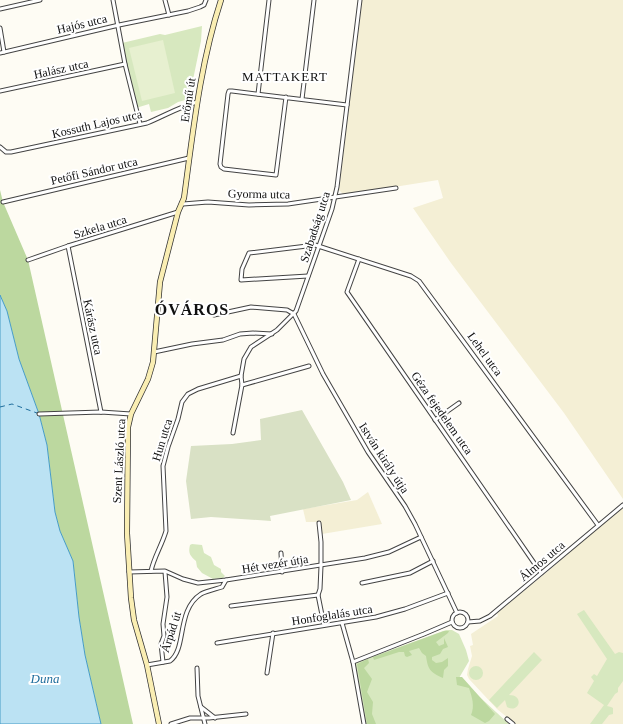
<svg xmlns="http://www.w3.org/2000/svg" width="623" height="724" font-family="'Times New Roman',serif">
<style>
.farmland{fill:#f4efd5}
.green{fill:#d7e8bf}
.forest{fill:#bcd89f}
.cemetery{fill:#d9e1c5}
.pitch{fill:#e7f0d0}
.water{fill:#bbe2f3;stroke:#469cc6}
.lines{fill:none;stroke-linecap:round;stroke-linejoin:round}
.ferry{stroke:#1f6e9d;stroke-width:1;stroke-dasharray:5 4;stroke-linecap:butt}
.street-casing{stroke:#434343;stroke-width:5}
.secondary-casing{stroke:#323232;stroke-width:6}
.street{stroke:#fff;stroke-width:3}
.secondary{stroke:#faeeb3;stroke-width:4.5}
.labels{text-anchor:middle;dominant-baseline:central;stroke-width:4;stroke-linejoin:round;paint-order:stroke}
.street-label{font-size:12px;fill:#101010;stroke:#fff}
.neighbourhood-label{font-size:13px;letter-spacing:1px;fill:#101010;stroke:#fff}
.water-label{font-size:13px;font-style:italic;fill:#1f6e9d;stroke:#fff}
.district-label{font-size:16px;font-weight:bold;letter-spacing:1px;fill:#101010;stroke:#fff}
</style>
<rect width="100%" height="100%" fill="#fefcf4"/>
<g class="farmland">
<polygon points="362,0 623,0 623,499 564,413 451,263 413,208 443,198 438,180 344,195 339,190"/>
<polygon points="368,492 382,524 322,534 321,522 306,522 303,509 357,500"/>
<polygon points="623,506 623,724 515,724 497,709 469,679 467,675 468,669 472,656 470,646 473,645 471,634 498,616 497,613 547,572"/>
</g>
<g class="green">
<polygon points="202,26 201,41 189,99 178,102 168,108 151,112 149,104 136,108 122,43 160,34 165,35"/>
<path d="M192 544 202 545 204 553 211 557 214 565 221 569V572L225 576 223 578 213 579 202 573 197 567 196 561C190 556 188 553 190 545Z"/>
<polygon points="584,610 615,654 619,652 623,653 623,681 618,688 618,692 615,694 607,706 611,707 613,708 613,714 609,715 602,724 590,724 604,705 587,693 594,681 591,677 594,674 597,676 607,659 577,614"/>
<polygon points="446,630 452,630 459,634 466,650 469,661 459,678 509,724 366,724 355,663"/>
<path d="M534 652 542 660 509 695C525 695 519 714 507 707L505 700 497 708 489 700Z"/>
<circle cx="476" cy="673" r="7"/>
</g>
<g class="forest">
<polygon points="0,190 3,202 28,260 133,724 101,724 85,655 79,617 73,561 60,531 55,512 47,445 39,414 19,359 7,311 0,295"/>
<path d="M444 631H449L448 633 436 642 439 646 444 644V638L448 647 443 649 440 654 432 657V660L436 663 442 662 448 658V666L444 670 443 678C430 672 428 670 426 656L422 653 419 648 409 651 412 655 407 657 405 656 404 652H399L374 660 373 657Z"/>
<polygon points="368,659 369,663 364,668 372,679 367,692 373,702 372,714 376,724 367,724 357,664"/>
<path d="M456 677H462L495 714 489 721 485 723 471 715C475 706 472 697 469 688L457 685Z"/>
</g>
<polygon class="cemetery" points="302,410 343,482 351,500 270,516 271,521 211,517 191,519 186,481 191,446 232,444 261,440 260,419"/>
<polygon class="pitch" points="163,40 175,93 142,101 129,48"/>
<polygon class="water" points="0,295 7,311 19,359 39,414 47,445 55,512 60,531 73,561 79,617 85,655 101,724 0,724"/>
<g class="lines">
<polyline class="ferry" points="0,407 12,404 37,413"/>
<g class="street-casing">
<g id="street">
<polyline points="113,0 125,64 140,124"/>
<polyline points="165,0 169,15"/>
<polyline points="0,9 40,0"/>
<polyline points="0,28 4,52"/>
<polyline points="0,53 119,25 188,11 200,7 204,5 206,0"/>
<polyline points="0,91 125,64"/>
<polyline points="258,94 269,0"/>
<polyline points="286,97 276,175 224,169 221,167 220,164 228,94 229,91 232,91 347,105"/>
<polyline points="302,99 314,0"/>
<path d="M0 147 6 152H11L147 123C164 116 179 107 197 102"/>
<polyline points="3,202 189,158"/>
<polyline points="183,204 208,202 249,205 288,204 396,188"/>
<polyline points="68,246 101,412"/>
<polyline points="359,259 347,292 541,573"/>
<polyline points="28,260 68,246 178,212"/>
<polyline points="308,276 241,280 242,269 249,253 315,245 411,276 419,281 598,525"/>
<polyline points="214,315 251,307 287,310 294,314 323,374 368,452 405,506 415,524 457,613"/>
<polyline points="154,352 192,344 223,340 240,334 253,333 272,334"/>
<polyline points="242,385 309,366"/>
<polyline points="39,414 101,412 131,414"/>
<polyline points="435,420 459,403"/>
<polyline points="233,433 242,385 241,376 244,359 251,347 277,330 296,311 332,209 337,187 360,0"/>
<polyline points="319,523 321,542 321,566 320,589 318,595 324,625"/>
<polyline points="281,553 282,572"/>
<path d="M151 571C154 557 162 545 166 531L163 466 168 447 178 419 182 402 188 394 198 389 241 376"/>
<polyline points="129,572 165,571 183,579 198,583 226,580 365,558 389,552 421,537"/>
<polyline points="362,583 410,573 433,561"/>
<polyline points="231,606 318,595"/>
<circle cx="460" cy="620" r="8"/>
<polyline points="468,622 480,621 490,616 623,505"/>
<polyline points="342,623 353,662 364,724"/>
<polyline points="217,643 376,617 405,609 448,593"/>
<polyline points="163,662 161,644 164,636 163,624 167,597 165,572"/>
<polyline points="353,662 424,634 452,622"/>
<path d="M147 665 170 661C187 649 176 610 201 594 207 591 216 589 222 587L226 580"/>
<polyline points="197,668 198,696 205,724"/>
<polyline points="267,673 273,633"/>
<polyline points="201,707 215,718"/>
<polyline points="507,719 513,724"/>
<polyline points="171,724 190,718 209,718 246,714"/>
</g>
</g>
<g class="secondary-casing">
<path id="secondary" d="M159 724 147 665 134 620 131 598 127 533 128 427 131 414 148 379 153 362 160 282 178 212 184 198C193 132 200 64 221 0"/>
</g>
<use href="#street" class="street"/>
<use href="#secondary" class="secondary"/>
</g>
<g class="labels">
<g class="street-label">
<text transform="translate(82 24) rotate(-13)">Hajós utca</text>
<text transform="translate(61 69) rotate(-12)">Halász utca</text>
<text transform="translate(188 100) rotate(-81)">Erőmű út</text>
<text transform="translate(97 124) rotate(-13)">Kossuth Lajos utca</text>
<text transform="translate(94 171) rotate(-13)">Petőfi Sándor utca</text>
<text transform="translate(259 194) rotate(1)">Gyorma utca</text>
<text transform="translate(100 227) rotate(-17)">Szkela utca</text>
<text transform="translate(315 227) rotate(-72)">Szabadság utca</text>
<text transform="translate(93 327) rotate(78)">Kárász utca</text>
<text transform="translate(485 354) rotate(54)">Lehel utca</text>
<text transform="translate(442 413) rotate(55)">Géza fejedelem utca</text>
<text transform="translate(162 440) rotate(-73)">Hun utca</text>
<text transform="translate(384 458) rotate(57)">István király útja</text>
<text transform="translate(119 461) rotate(-87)">Szent László utca</text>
<text transform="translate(542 561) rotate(-40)">Álmos utca</text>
<text transform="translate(275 564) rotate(-9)">Hét vezér útja</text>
<text transform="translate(332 615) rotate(-9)">Honfoglalás utca</text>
<text transform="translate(171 632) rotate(-72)">Árpád út</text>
</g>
<g class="neighbourhood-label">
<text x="285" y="76">MATTAKERT</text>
</g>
<g class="water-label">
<text x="45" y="678">Duna</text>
</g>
<g class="district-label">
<text x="192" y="309">ÓVÁROS</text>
</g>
</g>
</svg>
